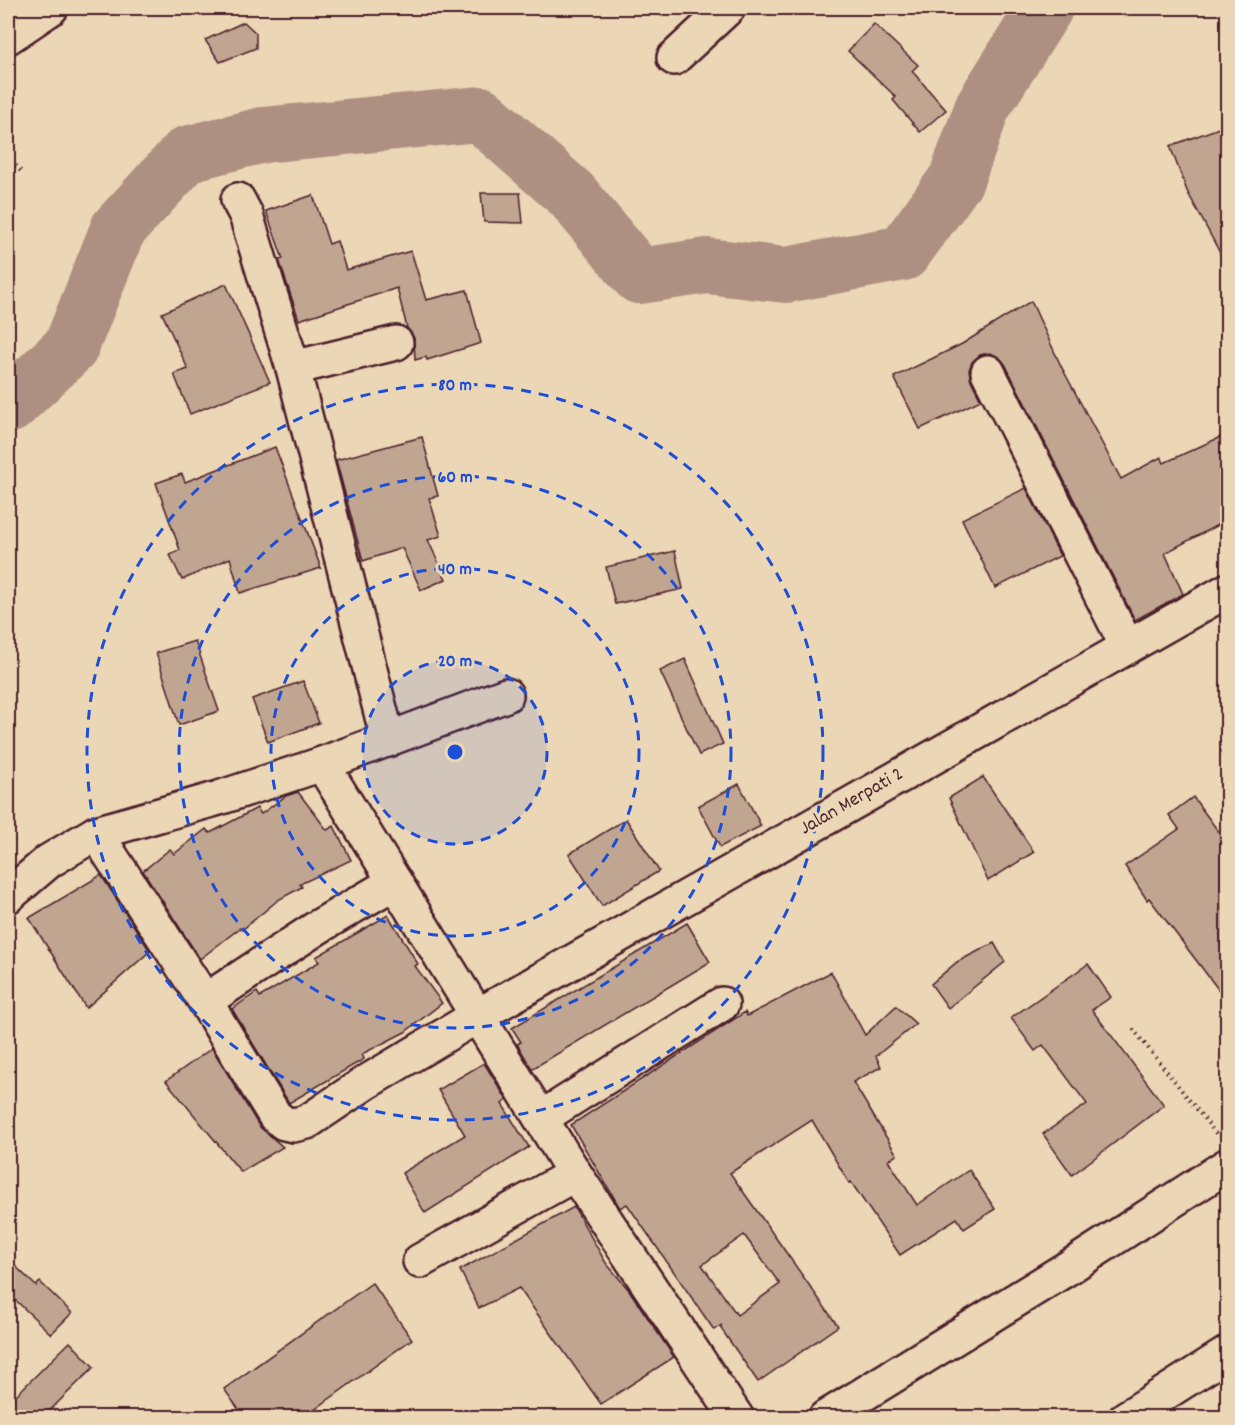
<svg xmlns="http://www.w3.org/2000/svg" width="1235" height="1425" font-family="Dekko,sans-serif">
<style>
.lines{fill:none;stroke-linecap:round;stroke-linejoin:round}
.river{stroke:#ad9081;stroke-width:56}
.building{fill:#c0a591;stroke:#4a1f2b;stroke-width:1.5;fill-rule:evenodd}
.street-casing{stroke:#4a1f2b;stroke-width:38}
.path{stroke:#4a1f2b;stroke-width:4;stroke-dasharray:1.5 4.5;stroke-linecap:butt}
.street{stroke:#ebd6b5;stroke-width:33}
.ring{fill:none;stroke:#1d4ed8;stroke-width:3;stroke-dasharray:10 8}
.labels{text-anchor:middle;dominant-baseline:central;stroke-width:6;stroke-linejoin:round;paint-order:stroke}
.street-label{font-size:20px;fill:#4a1f2b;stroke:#ebd6b5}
.centre{fill:#1d4ed8;stroke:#ebd6b5;stroke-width:3}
.ring-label{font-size:18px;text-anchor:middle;font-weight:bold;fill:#1d4ed8;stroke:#ebd6b5;stroke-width:6;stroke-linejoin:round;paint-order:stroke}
</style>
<rect width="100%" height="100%" fill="#ebd6b5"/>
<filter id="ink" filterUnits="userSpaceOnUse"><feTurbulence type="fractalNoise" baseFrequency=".0167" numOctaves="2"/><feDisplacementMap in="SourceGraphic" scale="12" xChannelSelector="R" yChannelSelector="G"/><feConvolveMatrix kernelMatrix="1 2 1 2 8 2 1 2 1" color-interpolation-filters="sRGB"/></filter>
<g filter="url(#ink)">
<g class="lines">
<polyline class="river" points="8,404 10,405 71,347 118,229 187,154 263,135 480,114 572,195 639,276 707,266 786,275 903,253 956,180 983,106 1045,8"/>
</g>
<g class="building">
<polygon points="244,22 256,33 256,48 220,62 205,40"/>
<polygon points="874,24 918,65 912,71 946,110 920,132 893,100 896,97 848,51"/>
<polygon points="1227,125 1227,266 1187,191 1170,146"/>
<polygon points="481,193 520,193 523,223 484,222"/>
<polygon points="313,195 329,244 337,241 346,270 411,251 426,300 467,290 481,343 427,360 426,357 415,360 414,338 407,328 397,288 299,320 279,260 283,259 266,211"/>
<polygon points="226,284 270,382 190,414 174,374 188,369 162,313"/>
<polygon points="1031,301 1061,366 1121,479 1161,457 1164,463 1227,434 1227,520 1165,553 1183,594 1135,620 1005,364 999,357 990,353 980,355 972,362 969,370 971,380 981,400 920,429 894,377 962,344"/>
<polygon points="422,437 438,496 429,498 441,536 428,540 446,579 421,590 402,548 363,561 336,460"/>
<polygon points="275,447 321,568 240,593 230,558 182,580 170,555 180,550 156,483 182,474 185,482"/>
<polygon points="1026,488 1060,556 995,588 962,519"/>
<polygon points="675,551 683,589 615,604 606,567"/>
<polygon points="195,641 219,711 179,725 156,653"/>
<polygon points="685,659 723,744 699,755 660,671"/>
<polygon points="303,681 319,723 268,742 252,699"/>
<polygon points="983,777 1034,852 988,881 949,798"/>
<polygon points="739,784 761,826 720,847 698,806"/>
<polygon points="298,792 327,830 334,826 351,860 300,884 302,887 278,900 242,930 240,928 200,959 143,871 170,849 174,854 206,829 210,833 257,808 261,814 286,796"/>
<polygon points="1193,797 1227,843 1227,1001 1149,898 1147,900 1125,866 1179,829 1169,815"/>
<polygon points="626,819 659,871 602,906 569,854"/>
<polygon points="101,875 150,951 86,1008 29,918"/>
<polygon points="388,915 418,964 415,966 442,1003 405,1032 362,1054 364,1059 289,1103 232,1009 257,992 260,997 319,962 316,957"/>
<polygon points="687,923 710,962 532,1069 517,1044 521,1042 512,1028"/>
<polygon points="994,943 1005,962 948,1008 931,984 957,962"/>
<polygon points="1088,964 1111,997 1092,1010 1164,1105 1072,1175 1043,1134 1087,1104 1043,1045 1035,1051 1011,1018"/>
<path d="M831 972 865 1035 896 1006 916 1024 876 1056 881 1067 853 1082 897 1155 888 1160 917 1205 969 1170 995 1209 964 1229 957 1218 900 1255 851 1182 849 1183 812 1120 730 1173 838 1326 758 1382 720 1327 722 1325 714 1330 627 1204 620 1208 571 1125 745 1012 747 1016ZM744 1235 780 1284 737 1315 702 1265Z"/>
<polygon points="212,1048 259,1126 283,1147 241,1172 166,1081"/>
<polygon points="484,1063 507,1100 502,1104 529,1147 425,1213 402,1173 465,1135 438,1090"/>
<polygon points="574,1207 606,1263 629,1290 674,1357 601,1404 519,1288 479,1308 460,1270"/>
<polygon points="8,1259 36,1286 40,1282 72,1313 51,1334 8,1293"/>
<polygon points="372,1283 412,1339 303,1418 245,1418 224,1389"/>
<polygon points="70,1342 94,1367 42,1418 8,1418 8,1403"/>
</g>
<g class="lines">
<g class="street-casing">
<g id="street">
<polyline points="8,37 51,8"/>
<polyline points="674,58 728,8"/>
<polyline points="238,200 246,215 293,368 388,740"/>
<polyline points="293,368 396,343"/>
<polyline points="988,372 1127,646"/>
<polyline points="506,695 322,764 575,1174 737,1418"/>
<polyline points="96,833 205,1001 275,1116 284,1123 293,1125 307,1122 365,1083 477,1016 1228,590"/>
<polyline points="8,896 49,861 96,833 219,798 322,764"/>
<polyline points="205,1001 318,927 395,882"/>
<polyline points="541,1118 722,1004"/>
<polyline points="420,1261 575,1174"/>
<polyline points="825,1418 1071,1266 1228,1165"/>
<polyline points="1126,1418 1228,1353"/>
</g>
</g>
<g class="path">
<polyline points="8,156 23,174"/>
<polyline points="1133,1029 1218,1136"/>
</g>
<use href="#street" class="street"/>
</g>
</g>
<circle cx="455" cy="752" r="92" fill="#1d4ed8" fill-opacity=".12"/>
<g class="ring">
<circle cx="455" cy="752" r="92"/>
<circle cx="455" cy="752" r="184"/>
<circle cx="455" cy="752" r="276"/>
<circle cx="455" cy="752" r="368"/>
</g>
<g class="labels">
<g class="street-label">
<text transform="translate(852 802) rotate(-30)">Jalan Merpati 2</text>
</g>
</g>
<circle cx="455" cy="752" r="9" class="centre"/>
<g class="ring-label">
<text x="455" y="390">80 m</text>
<text x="455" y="482">60 m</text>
<text x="455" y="574">40 m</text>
<text x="455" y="666">20 m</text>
</g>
<rect width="1235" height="1425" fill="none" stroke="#ebd6b5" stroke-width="30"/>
<rect x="15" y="15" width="1205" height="1395" fill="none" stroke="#4a1f2b" stroke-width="2" filter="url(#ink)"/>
</svg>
